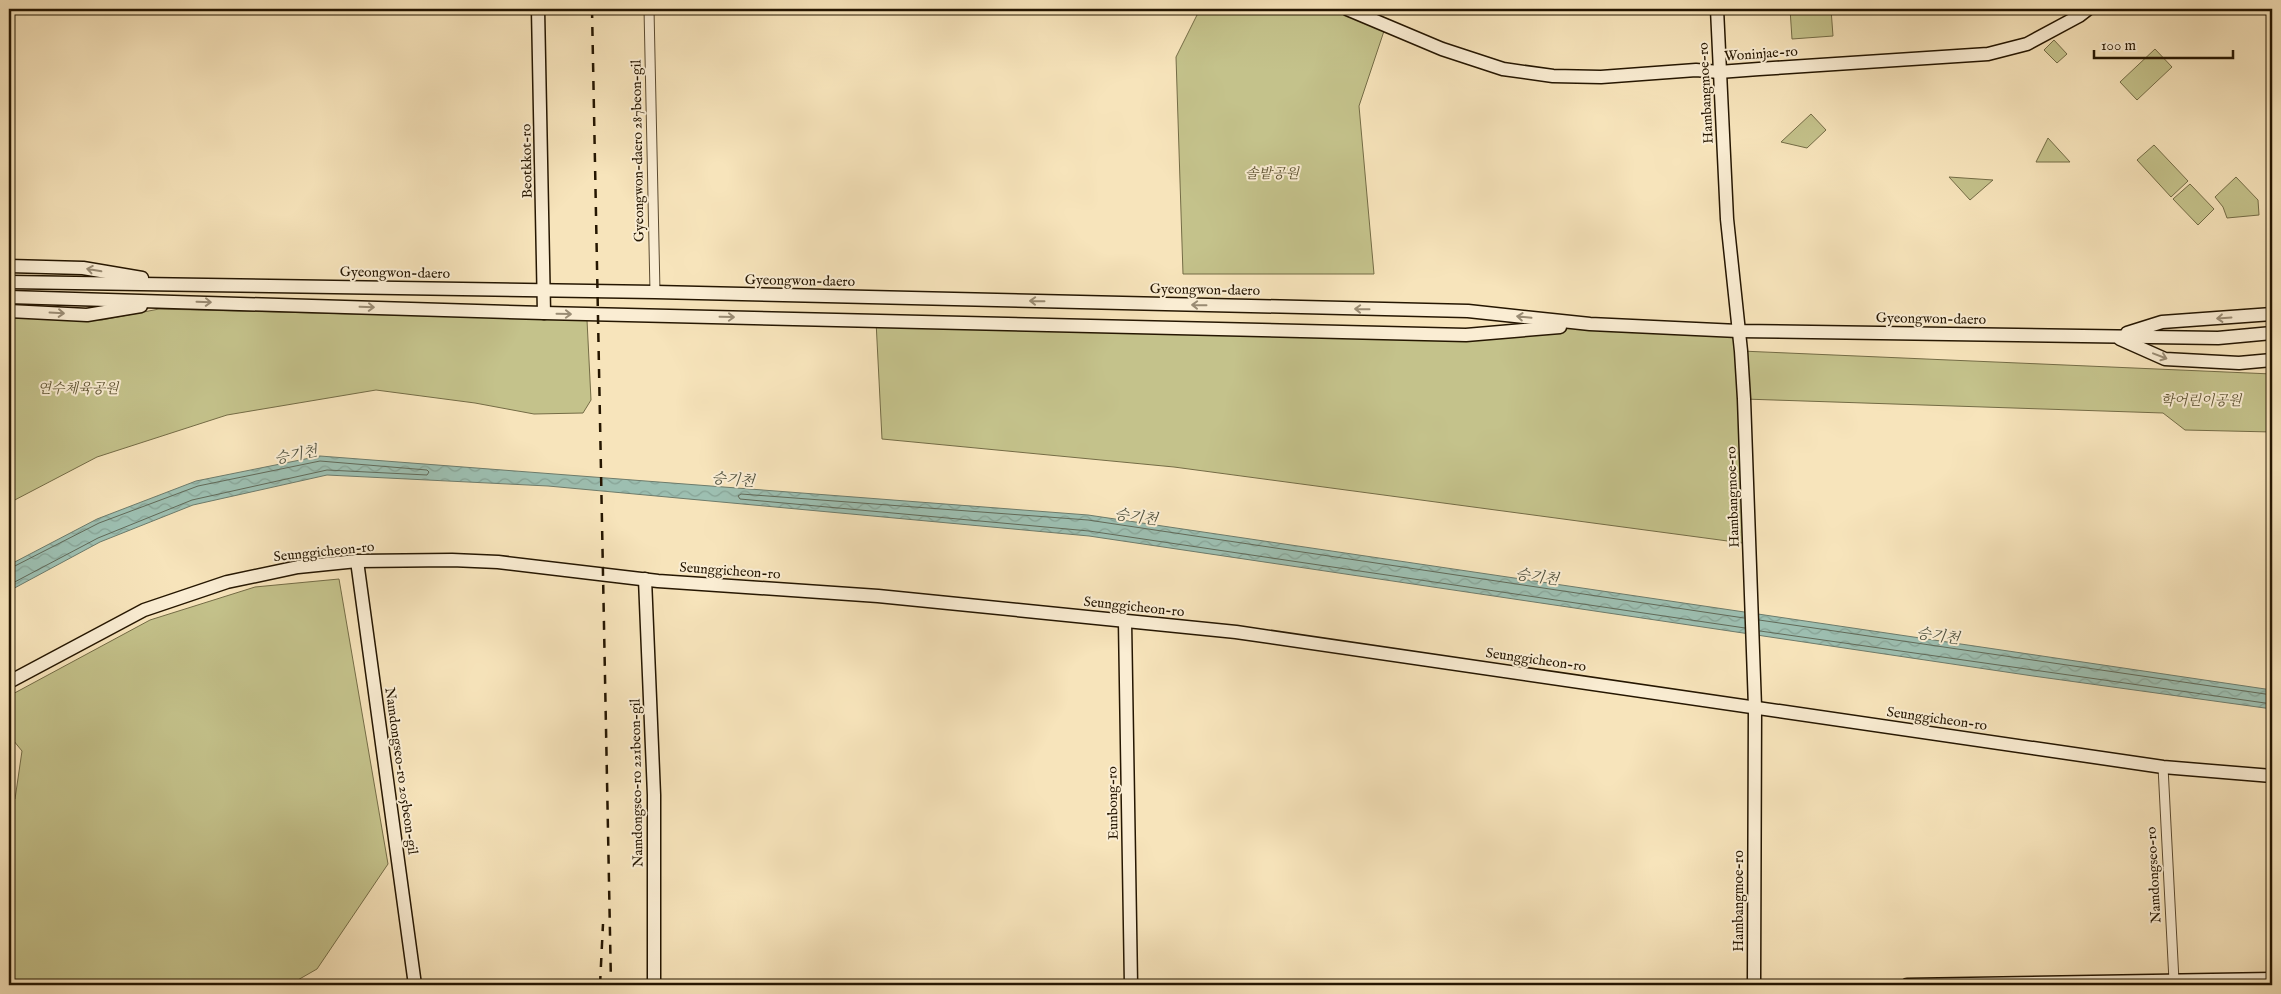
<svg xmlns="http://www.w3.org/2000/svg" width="2281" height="994" font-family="'IM FELL English','Noto Serif KR',serif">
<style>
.green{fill:#c4c28b;stroke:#746c46}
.water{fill:url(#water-waves);stroke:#6d7b6b}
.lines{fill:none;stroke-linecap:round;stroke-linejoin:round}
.shore{stroke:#616a59;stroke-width:1}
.street-casing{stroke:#5a4a30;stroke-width:11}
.secondary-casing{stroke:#251601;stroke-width:15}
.street{stroke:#faedd3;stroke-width:9}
.secondary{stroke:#faedd3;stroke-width:12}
.rail{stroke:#251601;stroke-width:2.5;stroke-dasharray:9 9;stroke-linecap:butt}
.oneway{stroke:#9a8c74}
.labels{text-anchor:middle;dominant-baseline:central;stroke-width:4;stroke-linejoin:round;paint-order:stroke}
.street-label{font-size:14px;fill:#251601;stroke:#faedd3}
.park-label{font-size:14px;font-style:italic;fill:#5d5231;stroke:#faedd3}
.water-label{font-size:15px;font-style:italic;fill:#4f513f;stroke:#faedd3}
</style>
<defs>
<pattern id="water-waves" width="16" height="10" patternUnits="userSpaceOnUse" patternTransform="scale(1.25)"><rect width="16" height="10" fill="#9dbfb1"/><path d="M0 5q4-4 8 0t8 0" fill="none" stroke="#87a396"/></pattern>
</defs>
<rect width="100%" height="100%" fill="#f7e4bb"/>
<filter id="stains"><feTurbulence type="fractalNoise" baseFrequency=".004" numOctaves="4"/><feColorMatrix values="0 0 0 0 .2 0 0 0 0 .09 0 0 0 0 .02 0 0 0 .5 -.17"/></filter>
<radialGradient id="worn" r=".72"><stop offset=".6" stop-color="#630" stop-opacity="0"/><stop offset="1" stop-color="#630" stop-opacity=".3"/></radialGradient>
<g class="green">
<polygon points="1200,9 1348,9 1386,25 1359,106 1374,274 1183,274 1176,57"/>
<polygon points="1790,9 1831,9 1833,36 1792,39"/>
<polygon points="2054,40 2067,54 2057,63 2044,50"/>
<polygon points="2155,49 2172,67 2137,100 2120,82"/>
<polygon points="1811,114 1826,130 1807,148 1781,142"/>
<polygon points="2048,138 2070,162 2036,162"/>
<polygon points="2154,145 2188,181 2171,197 2137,160"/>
<polygon points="1949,177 1993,180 1970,200"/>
<polygon points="2236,177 2258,200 2259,215 2227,218 2223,207 2215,197"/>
<polygon points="2190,184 2214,209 2198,225 2173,199"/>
<polygon points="159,309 587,320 591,400 583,413 534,414 475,403 376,390 227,415 97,457 9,503 9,318 102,320"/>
<polygon points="876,321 1466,335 1590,324 1738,331 1750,544 1174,467 882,439"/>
<polygon points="1741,351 2272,374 2272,432 2185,430 2163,413 1744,399"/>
<polygon points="339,579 388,864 317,969 289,985 9,985 9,800 15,799 22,751 9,735 9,696 150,620 255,587"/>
</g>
<polygon class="water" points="320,456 1088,515 2272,690 2272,709 2033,676 1089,536 548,486 327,475 193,505 100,542 9,591 9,565 97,519 196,481"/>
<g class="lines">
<g class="shore">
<polyline points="9,569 99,523 198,486 320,461 427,470 429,472 427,475 327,470 192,500 98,538 9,585"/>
<polyline points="1744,618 1088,520 741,494 738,496 740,499 1089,531 1745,628"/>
<polyline points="1759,620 2272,695"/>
<polyline points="1760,631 2272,704"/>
</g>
<g class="street-casing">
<g id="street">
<polyline points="649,9 655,292"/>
<polyline points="2163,767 2174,981"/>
</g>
</g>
<g class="secondary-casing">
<g id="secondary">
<polyline points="538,9 544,313"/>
<polyline points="1347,9 1442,49 1503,69 1553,76 1601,77 1696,70 1719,72 1759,69 1988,54 2027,44 2079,16 2088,9"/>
<polyline points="1717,9 1727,219 1741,351 1744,399 1755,707 1754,985"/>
<polyline points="9,266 83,268 142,278"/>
<polyline points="9,282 655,292 1468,311 1590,324 1738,331 2218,338 2272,333"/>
<polyline points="9,297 544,313 1466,335 1560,327"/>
<polyline points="9,311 87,315 141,306"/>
<polyline points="2127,333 2162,322 2272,314"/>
<polyline points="2120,339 2165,359 2239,363 2272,360"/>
<polyline points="357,561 415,985"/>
<polyline points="645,579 654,795 654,985"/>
<polyline points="1125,621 1131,985"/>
<polyline points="9,682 144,610 227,582 298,567 357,561 452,560 498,562 658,581 878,596 1236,632 2163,767 2272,776"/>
<polyline points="1907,985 2272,979"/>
</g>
</g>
<use href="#street" class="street"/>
<use href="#secondary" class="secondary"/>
<g class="rail">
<polyline points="592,9 611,985"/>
<polyline points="600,985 603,924"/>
</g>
</g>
<defs><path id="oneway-shaft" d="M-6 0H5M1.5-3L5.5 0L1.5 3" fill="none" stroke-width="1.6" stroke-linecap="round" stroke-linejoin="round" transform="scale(1.25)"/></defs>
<g class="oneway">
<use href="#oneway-shaft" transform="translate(94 270) rotate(-170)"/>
<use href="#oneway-shaft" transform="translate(1037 301) rotate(-179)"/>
<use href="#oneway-shaft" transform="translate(204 302) rotate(2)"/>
<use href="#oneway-shaft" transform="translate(1199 305) rotate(-179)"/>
<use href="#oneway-shaft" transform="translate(367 307) rotate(2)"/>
<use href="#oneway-shaft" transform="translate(1362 309) rotate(-179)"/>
<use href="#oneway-shaft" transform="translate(57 313) rotate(3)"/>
<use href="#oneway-shaft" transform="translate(564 314) rotate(1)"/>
<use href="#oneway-shaft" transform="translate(727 317) rotate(1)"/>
<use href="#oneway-shaft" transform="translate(1524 317) rotate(-174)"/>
<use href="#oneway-shaft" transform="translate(2224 318) rotate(176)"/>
<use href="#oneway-shaft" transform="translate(2160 356) rotate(21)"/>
</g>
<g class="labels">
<g class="street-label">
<text transform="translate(1761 54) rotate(-4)">Woninjae-ro</text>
<text transform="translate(1706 93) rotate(-93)">Hambangmoe-ro</text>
<text transform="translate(638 151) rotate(-91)">Gyeongwon-daero 287beon-gil</text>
<text transform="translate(527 161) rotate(-91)">Beotkkot-ro</text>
<text transform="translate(395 273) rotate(1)">Gyeongwon-daero</text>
<text transform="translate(800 281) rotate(1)">Gyeongwon-daero</text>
<text transform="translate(1205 290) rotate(1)">Gyeongwon-daero</text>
<text transform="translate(1931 319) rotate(1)">Gyeongwon-daero</text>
<text transform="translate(1733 497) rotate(-92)">Hambangmoe-ro</text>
<text transform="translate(324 552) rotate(-6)">Seunggicheon-ro</text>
<text transform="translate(730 571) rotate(4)">Seunggicheon-ro</text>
<text transform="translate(1134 607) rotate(6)">Seunggicheon-ro</text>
<text transform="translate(1536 660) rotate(8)">Seunggicheon-ro</text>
<text transform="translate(1937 719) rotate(8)">Seunggicheon-ro</text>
<text transform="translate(401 771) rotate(82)">Namdongseo-ro 205beon-gil</text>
<text transform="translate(637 783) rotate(-91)">Namdongseo-ro 221beon-gil</text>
<text transform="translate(1113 803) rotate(-91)">Eunbong-ro</text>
<text transform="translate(2154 875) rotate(-93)">Namdongseo-ro</text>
<text transform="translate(1739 901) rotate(-90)">Hambangmoe-ro</text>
</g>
<g class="park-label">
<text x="1272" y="174">솔밭공원</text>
<text x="78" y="389">연수체육공원</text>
<text x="2201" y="401">학어린이공원</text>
</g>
<g class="water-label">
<text transform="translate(296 455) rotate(-11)">승기천</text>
<text transform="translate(733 480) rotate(5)">승기천</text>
<text transform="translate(1136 517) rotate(8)">승기천</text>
<text transform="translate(1537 577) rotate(8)">승기천</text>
<text transform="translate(1938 636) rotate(8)">승기천</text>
</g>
</g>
<rect width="2281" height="994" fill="none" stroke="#f7e4bb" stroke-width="30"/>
<rect x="10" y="10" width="2261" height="974" fill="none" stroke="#251601" stroke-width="2.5"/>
<rect x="15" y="15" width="2251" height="964" fill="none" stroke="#251601"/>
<path d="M2094 50v8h139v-8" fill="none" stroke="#251601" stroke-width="2.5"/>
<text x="2101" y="50" font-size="15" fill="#251601" stroke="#faedd3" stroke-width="4" paint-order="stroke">100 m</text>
<rect width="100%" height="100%" filter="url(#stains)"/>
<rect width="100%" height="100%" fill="url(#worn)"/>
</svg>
